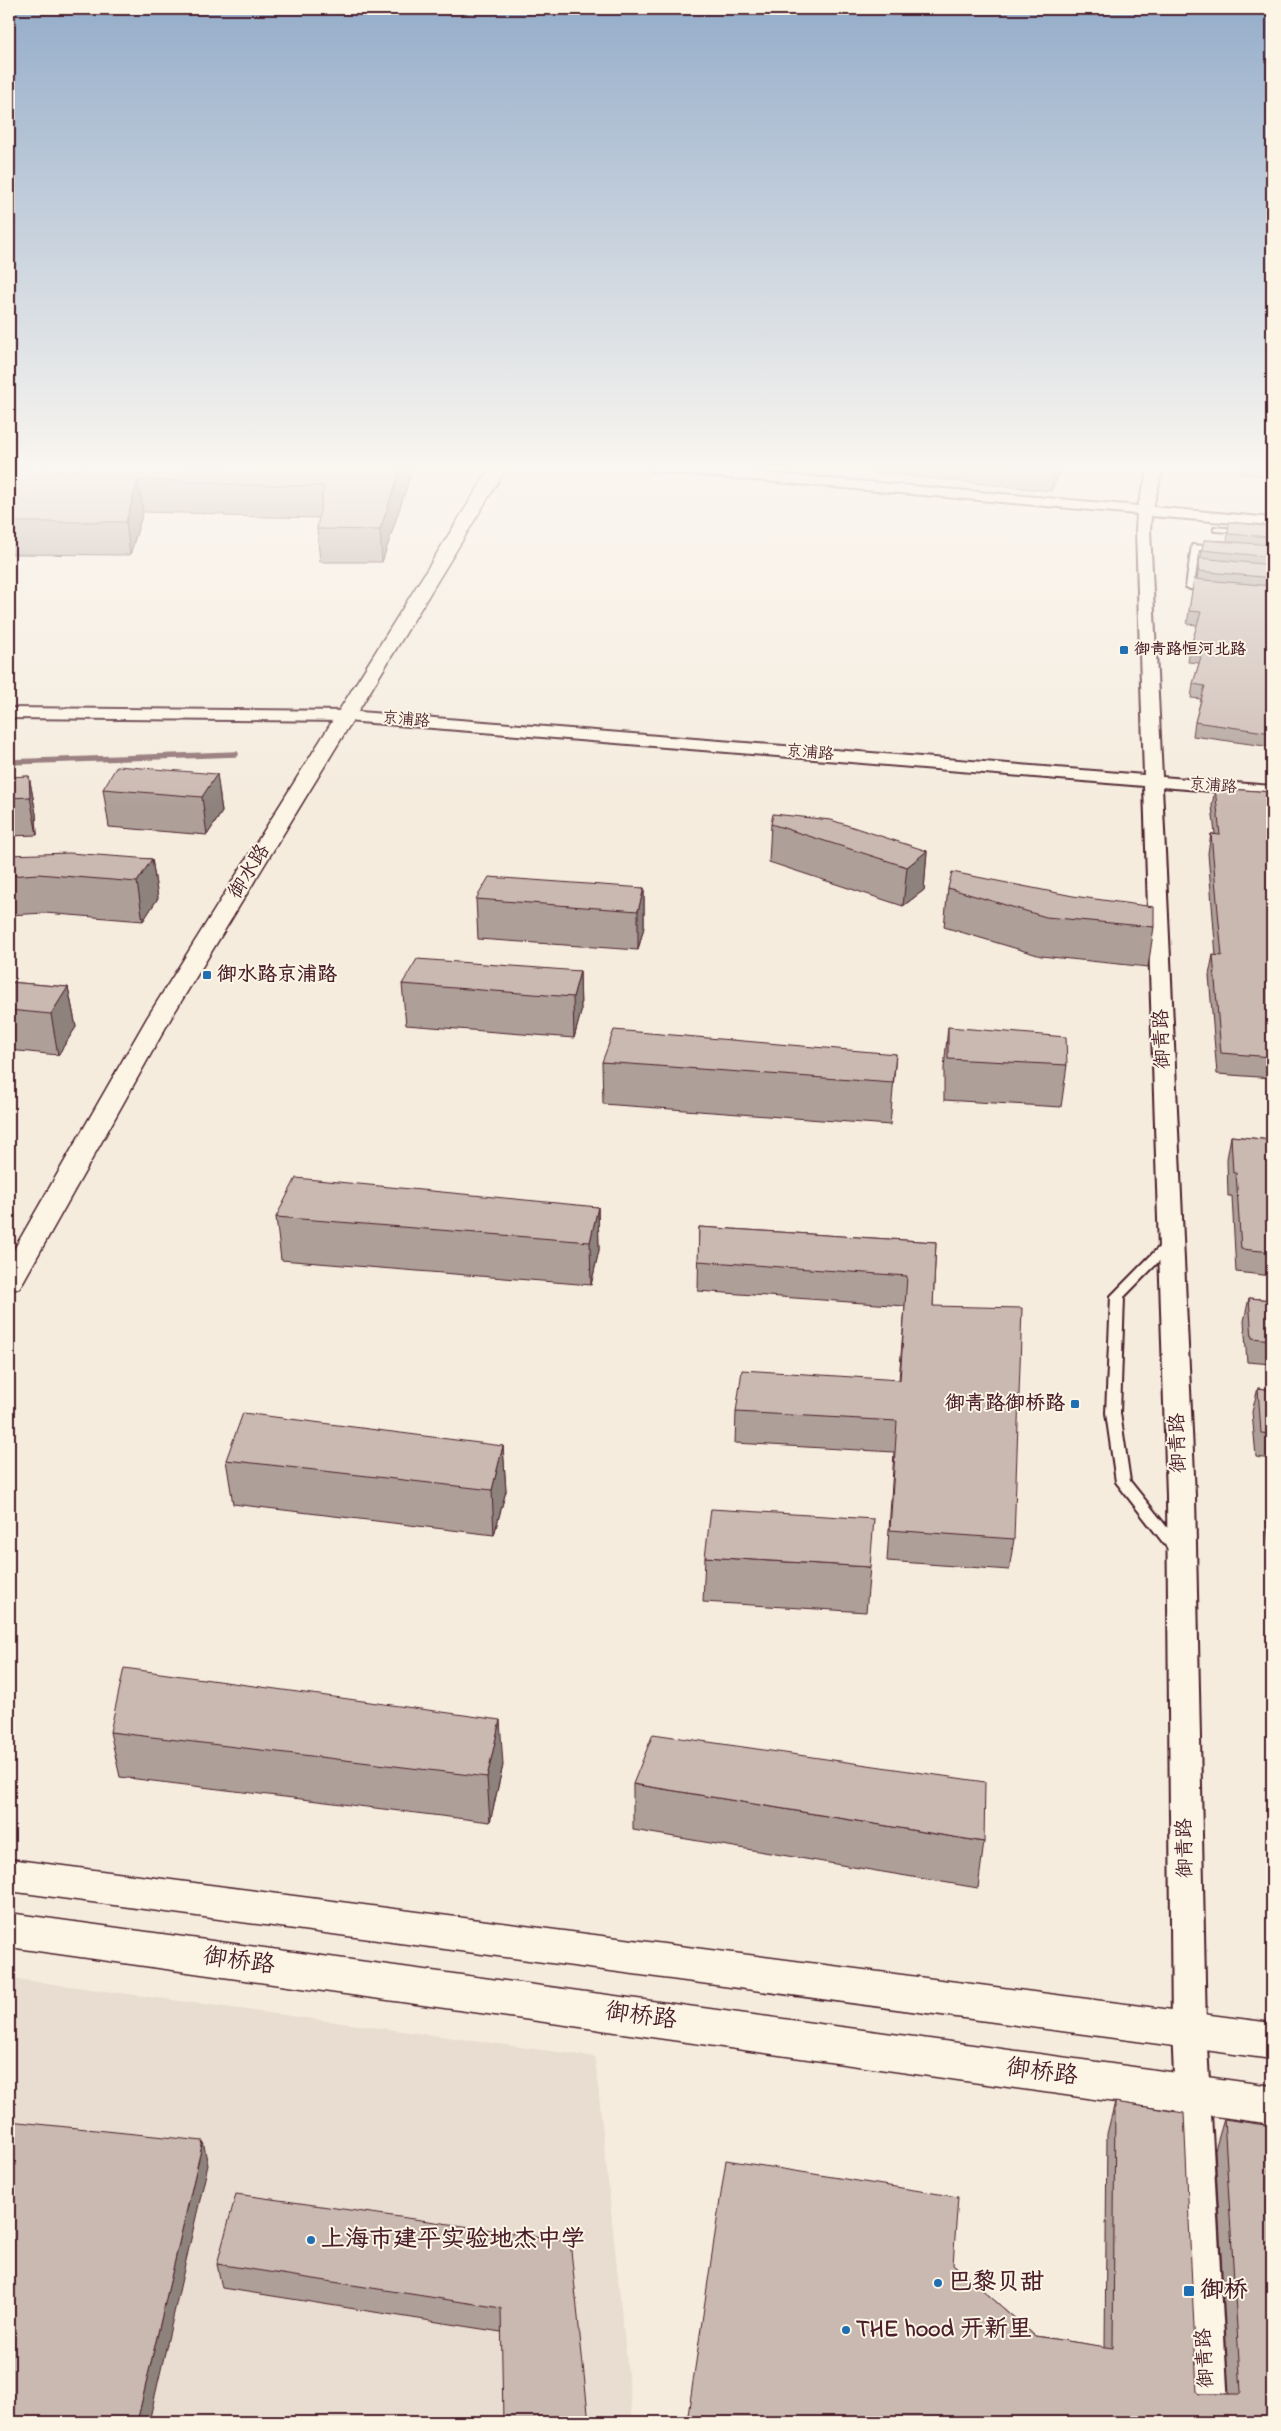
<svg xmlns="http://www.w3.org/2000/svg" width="1281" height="2431" font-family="'Indie Flower','LXGW WenKai TC',sans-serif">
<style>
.built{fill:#e8ddd0}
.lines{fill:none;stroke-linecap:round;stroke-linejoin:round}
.stream{stroke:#8c6e70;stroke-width:5.5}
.service-casing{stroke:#4a1f2b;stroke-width:4}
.minor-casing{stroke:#4a1f2b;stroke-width:4}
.tertiary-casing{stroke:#4a1f2b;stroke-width:3}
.secondary-casing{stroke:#4a1f2b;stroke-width:3}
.service{fill:#fcf5e5;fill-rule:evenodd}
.minor{fill:#fcf5e5;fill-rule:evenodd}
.tertiary{fill:#fcf5e5;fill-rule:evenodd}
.secondary{fill:#fcf5e5;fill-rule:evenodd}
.wall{fill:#ae9f98;stroke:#4a1f2b}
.shaded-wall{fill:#8d827c;stroke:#4a1f2b}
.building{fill:#cab9b1;stroke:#4a1f2b}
.poi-dot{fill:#1f6fb2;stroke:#fcf5e5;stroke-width:2}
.labels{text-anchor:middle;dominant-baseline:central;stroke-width:4;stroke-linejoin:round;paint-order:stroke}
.far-poi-label{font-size:16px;font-weight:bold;fill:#4a1f2b;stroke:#fcf5e5;text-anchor:start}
.far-street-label{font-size:16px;fill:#4a1f2b;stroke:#fcf5e5}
.street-label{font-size:20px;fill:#4a1f2b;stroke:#fcf5e5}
.poi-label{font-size:20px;font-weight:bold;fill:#4a1f2b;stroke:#fcf5e5;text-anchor:start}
.near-street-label{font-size:24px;fill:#4a1f2b;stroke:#fcf5e5}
.near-poi-label{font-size:24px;font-weight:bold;fill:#4a1f2b;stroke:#fcf5e5;text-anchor:start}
</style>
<rect width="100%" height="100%" fill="#f5ecde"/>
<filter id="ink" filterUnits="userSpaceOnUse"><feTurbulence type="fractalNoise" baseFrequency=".02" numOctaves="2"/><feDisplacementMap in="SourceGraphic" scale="10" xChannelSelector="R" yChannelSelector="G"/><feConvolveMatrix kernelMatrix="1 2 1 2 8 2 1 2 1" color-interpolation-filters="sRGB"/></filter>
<g filter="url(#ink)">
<polygon class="built" points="9,1978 595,2057 633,2422 9,2422"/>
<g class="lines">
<polyline class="stream" points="9,762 236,754"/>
<g class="service-casing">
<g id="service">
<polygon points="1214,527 1272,532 1272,536 1217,531 1214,531"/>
<polygon points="1192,545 1219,547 1223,549 1219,551 1199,550 1194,585 1211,587 1211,591 1190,589 1186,587"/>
<polygon points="1170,1239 1176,1243 1174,1246 1124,1297 1120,1413 1130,1481 1182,1546 1184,1550 1182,1554 1177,1555 1172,1554 1116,1482 1106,1413 1111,1296 1166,1240"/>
</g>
</g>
<g class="minor-casing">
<polygon id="minor" points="645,467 696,467 1138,506 1149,467 1163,467 1153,507 1272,518 1272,526 1151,516 1150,530 1162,777 1272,786 1272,796 1162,787 1195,1496 1206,2029 1229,2422 1189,2422 1172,2029 1167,1496 1144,786 347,721 9,718 9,708 347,711 1144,775 1136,530 1137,514 652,471"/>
</g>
<g class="tertiary-casing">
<polygon id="tertiary" points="491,467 507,467 171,1018 23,1282 19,1288 9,1291 9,1258 147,1018"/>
</g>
<g class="secondary-casing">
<g id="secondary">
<polygon points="9,1859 1272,2023 1272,2059 9,1891"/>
<polygon points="9,1913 1272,2086 1272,2124 9,1947"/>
</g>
</g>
<use href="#service" class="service"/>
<use href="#minor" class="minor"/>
<use href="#tertiary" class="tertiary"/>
<use href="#secondary" class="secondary"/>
</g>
<g class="wall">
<polygon points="785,467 814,467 812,470"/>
<polygon points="819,467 1063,467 1051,491"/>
<polygon points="1241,467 1272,467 1272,747 1193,736 1195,722 1201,699 1191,698 1193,684 1199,663 1188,662 1190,649 1197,625 1187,624 1194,579 1197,579 1204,540 1227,541 1229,522 1266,525 1268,516 1266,516 1268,476 1241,474"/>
<polygon points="78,469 411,474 382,562 320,562 317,529 319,518 224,516 224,514 143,512 130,555 9,554 9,490"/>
<polygon points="217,774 222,812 207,835 109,827 103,789"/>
<polygon points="29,776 36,814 37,835 9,836 9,777"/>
<polygon points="1215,788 1272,792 1272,1078 1217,1074 1209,975 1213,955 1216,956 1208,853 1211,834 1215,834 1212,806"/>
<polygon points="771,824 927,851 924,890 903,906 769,862"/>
<polygon points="9,855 152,859 158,898 143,921 45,913 9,915"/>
<polygon points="644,888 644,927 638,950 478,939 476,899"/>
<polygon points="948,888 1154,927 1148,967 1041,956 944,927"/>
<polygon points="580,971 581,1012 574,1038 406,1025 402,984"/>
<polygon points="9,982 68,987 76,1027 58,1055 9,1050"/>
<polygon points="948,1027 1067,1065 1061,1107 944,1100 944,1068"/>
<polygon points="896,1054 890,1125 603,1104 602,1062"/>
<polygon points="1231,1136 1272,1140 1272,1276 1236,1272 1232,1196 1228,1196 1227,1159"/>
<polygon points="598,1207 599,1250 591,1285 281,1260 276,1217"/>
<polygon points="699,1227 936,1242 933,1306 1014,1539 1009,1570 887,1561 894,1452 735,1443 736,1412 899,1380 905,1306 698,1291"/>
<polygon points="1249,1298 1272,1300 1272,1364 1247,1362 1244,1321"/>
<polygon points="1258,1388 1272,1390 1272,1459 1256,1457 1252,1412"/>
<polygon points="503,1446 506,1491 494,1535 233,1504 226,1460"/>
<polygon points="1272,1499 1272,1572 1271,1572 1267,1522"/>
<polygon points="705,1557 870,1567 866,1612 703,1602"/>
<polygon points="1272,1624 1272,1644 1271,1629"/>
<polygon points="110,1732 503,1765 490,1822 120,1777"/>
<polygon points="633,1784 984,1842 978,1888 633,1830"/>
<polygon points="1115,2102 1197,2392 1199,2394 1229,2394 1215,2150 1224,2119 1272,2422 687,2422 953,2264 1035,2336 1105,2347 1107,2134"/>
<polygon points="570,2241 501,2332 222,2288 217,2264"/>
</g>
<g class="shaded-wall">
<polygon points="401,467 411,467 411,474 382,562 380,530"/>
<polygon points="1053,467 1063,467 1051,491"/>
<polygon points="138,480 143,512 130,555 126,522"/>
<polygon points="217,774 222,812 207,835 202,797"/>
<polygon points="29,776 36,814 37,835 30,797"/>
<polygon points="927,851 924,890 903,906 907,867"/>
<polygon points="152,859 158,898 143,921 137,882"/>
<polygon points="644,888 644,927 638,950 638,911"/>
<polygon points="580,971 581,1012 574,1038 573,997"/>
<polygon points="68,987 76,1027 58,1055 51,1014"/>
<polygon points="598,1207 599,1250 591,1285 590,1242"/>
<polygon points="503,1446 506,1491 494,1535 492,1490"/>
<polygon points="500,1720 503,1765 490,1822 487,1777"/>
<polygon points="203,2141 208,2165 149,2422 137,2422"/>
</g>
<g class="building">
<polygon points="80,467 401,467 380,530 317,529 324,486 221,484 222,482 138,480 126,522 9,522 9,490 22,468 78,469"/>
<polygon points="1270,467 1272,467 1272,504 1268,503"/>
<polygon points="1272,514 1272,518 1268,517 1268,515"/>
<polygon points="1229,522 1264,526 1272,524 1272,537 1228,534"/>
<polygon points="1204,540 1272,545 1272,557 1202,550"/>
<polygon points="1200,558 1272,565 1272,578 1198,571"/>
<polygon points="1194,579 1272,586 1272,733 1195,722 1205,686 1193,684 1203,650 1190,649 1201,612 1189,611"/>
<polygon points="117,766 217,774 202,797 103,789"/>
<polygon points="29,776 30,797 9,798 9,777"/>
<polygon points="1215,788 1272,792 1272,1057 1221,1053 1213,955 1222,956 1211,834 1220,835"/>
<polygon points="773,814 831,820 927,851 907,867 771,824"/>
<polygon points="69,853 152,859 137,882 38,874 9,876 9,855"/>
<polygon points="952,872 1073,896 1154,907 1154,927 1046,917 948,888"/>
<polygon points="489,877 644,888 638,911 476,899"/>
<polygon points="417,959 580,971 573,997 402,984"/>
<polygon points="9,982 68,987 51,1014 9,1010"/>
<polygon points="948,1027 1066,1037 1067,1065 948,1059"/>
<polygon points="614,1030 896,1054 893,1083 602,1062"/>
<polygon points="1231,1136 1272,1140 1272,1252 1241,1249 1236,1173 1233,1173"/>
<polygon points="296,1178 598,1207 590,1242 276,1217"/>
<polygon points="699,1227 936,1242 933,1306 1022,1308 1014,1539 890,1530 897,1421 736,1412 742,1370 900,1380 907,1276 698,1261"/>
<polygon points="1249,1298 1272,1300 1272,1340 1252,1338"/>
<polygon points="1258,1388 1272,1390 1272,1434 1261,1433"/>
<polygon points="243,1413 503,1446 492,1490 226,1460"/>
<polygon points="711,1509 874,1519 870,1567 705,1557"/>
<polygon points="124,1668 500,1720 487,1777 110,1732"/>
<polygon points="653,1734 985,1782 984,1842 633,1784"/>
<polygon points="1115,2102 1184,2113 1197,2392 1199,2394 1239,2394 1241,2392 1224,2119 1272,2126 1272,2422 687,2422 726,2160 958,2197 953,2264 1035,2336 1113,2348"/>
<polygon points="9,2121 203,2141 137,2422 9,2422"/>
<polygon points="236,2194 570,2241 589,2422 503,2422 501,2308 217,2264"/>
</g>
</g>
<linearGradient id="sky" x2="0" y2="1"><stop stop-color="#95adca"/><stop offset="0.58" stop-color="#faf6f0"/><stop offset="1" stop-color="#faf6f0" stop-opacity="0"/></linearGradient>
<rect width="1281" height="807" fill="url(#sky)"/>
<g class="poi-dot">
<rect x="1119" y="645" width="10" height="10" rx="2.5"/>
<rect x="202" y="970" width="10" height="10" rx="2.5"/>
<rect x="1070" y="1399" width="10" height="10" rx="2.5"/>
<circle cx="311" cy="2240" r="5"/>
<circle cx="938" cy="2283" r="5"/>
<rect x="1183" y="2285" width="12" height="12" rx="2.5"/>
<circle cx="846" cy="2330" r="5"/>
</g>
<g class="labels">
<g class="far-poi-label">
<text x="1134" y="650">御青路恒河北路</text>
</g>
<g class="far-street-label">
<text transform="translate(406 720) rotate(5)">京浦路</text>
<text transform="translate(810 753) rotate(5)">京浦路</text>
<text transform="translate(1213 786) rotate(5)">京浦路</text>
</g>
<g class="street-label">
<text transform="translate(250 872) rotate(-58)">御水路</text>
<text transform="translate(1163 1039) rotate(-92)">御青路</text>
<text transform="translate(1179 1443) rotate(-92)">御青路</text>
<text transform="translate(1186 1848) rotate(-91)">御青路</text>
<text transform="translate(1206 2358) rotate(-93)">御青路</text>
</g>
<g class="poi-label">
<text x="217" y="975">御水路京浦路</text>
<text x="1065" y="1404" text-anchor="end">御青路御桥路</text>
</g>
<g class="near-street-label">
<text transform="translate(239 1962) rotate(8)">御桥路</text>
<text transform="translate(641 2017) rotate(8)">御桥路</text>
<text transform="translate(1042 2073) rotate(8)">御桥路</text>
</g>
<g class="near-poi-label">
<text x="321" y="2240">上海市建平实验地杰中学</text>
<text x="948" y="2283">巴黎贝甜</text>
<text x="1200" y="2291">御桥</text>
<text x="856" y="2330">THE hood 开新里</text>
</g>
</g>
<rect width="1281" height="2431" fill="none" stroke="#fcf5e5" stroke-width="30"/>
<rect x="15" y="15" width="1251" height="2401" fill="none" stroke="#4a1f2b" stroke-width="2" filter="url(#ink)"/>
</svg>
